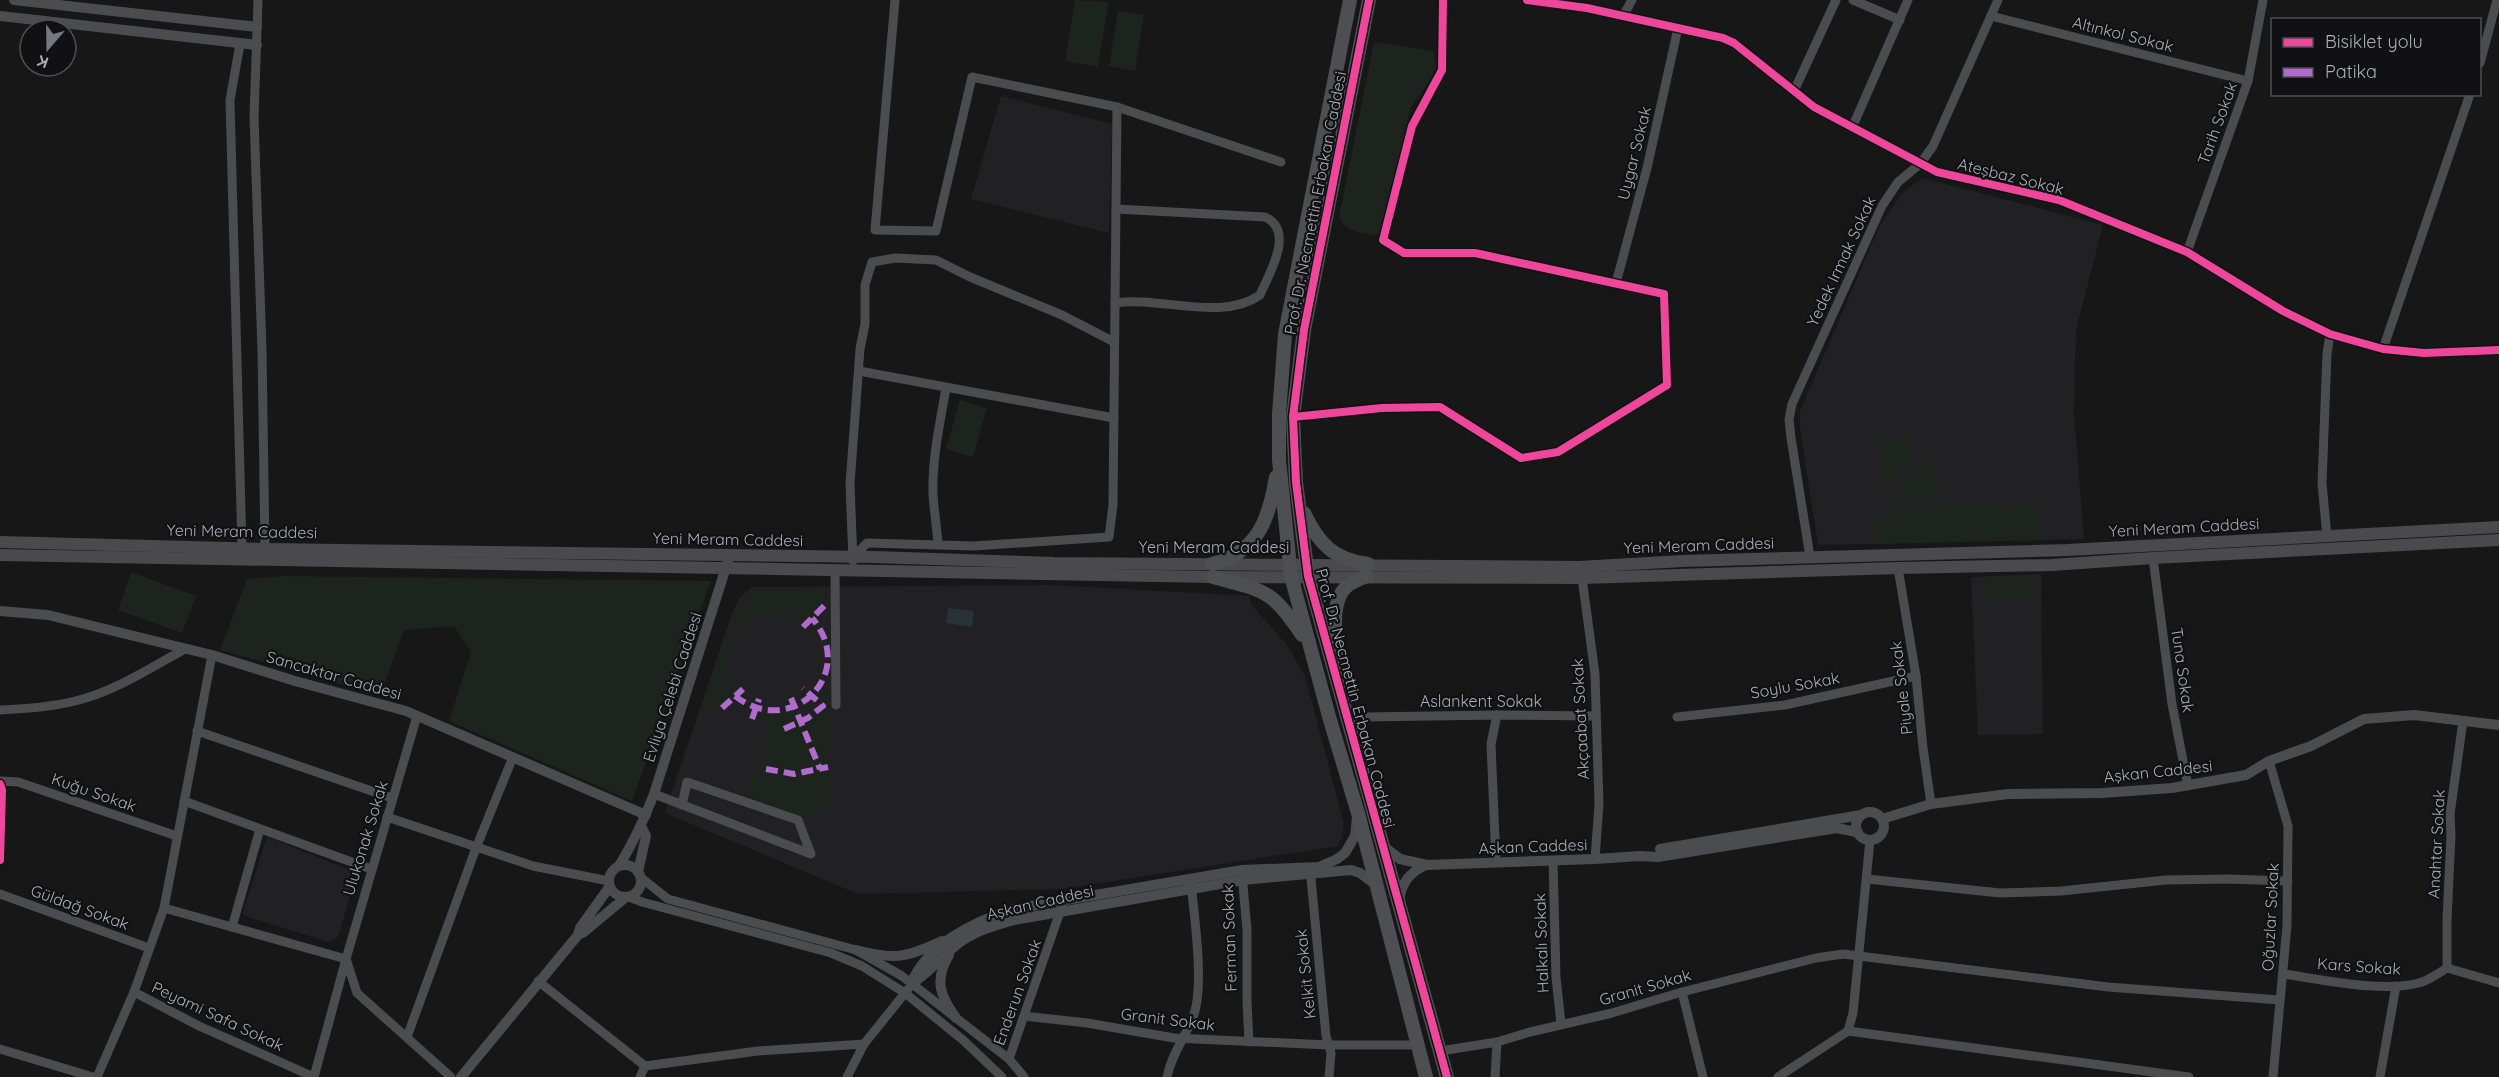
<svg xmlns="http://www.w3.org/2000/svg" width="2499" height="1077" font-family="Quicksand,sans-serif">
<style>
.built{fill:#212123}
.green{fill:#1d241e}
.water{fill:#2a3239}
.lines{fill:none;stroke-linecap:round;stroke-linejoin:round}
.minor{stroke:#4b4c50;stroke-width:9}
.tertiary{stroke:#4b4c50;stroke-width:10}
.secondary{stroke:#4a4a4e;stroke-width:12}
.primary{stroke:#4d4f52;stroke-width:14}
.quiet{stroke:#b06ccc;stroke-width:6;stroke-dasharray:12 6;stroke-linecap:butt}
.cycleway-casing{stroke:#111113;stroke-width:11}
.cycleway{stroke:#ed469a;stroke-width:8}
.labels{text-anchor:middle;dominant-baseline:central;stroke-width:4.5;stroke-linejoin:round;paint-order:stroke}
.street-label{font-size:16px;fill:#a8adb8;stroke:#111113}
</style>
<rect width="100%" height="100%" fill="#171717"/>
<g class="built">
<polygon points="1001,96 1112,124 1109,233 971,199"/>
<polygon points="1923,178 2103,225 2076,330 2074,413 2084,539 1818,545 1800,429 1800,411 1880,225 1902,193"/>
<polygon points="2041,574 2043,734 1978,735 1971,577"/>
<polygon points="1049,585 1250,596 1250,603 1287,645 1305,676 1344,824 1342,838 1337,846 1061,889 858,894 665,813 732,613 740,597 752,587"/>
<polygon points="267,837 353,871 355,880 338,937 328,942 242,915"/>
</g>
<g class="green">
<polygon points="1075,0 1109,2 1098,67 1065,61"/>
<polygon points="1118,11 1144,15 1135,71 1109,66"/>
<path d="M1374 42 1434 51 1436 66 1432 78 1411 107 1381 231 1377 235C1361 233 1347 233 1339 217Z"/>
<polygon points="960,400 987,408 973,457 946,449"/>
<polygon points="1888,437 1912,437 1912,458 1878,492 1883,443 1884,439"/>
<polygon points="1922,460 1929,460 1929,468 1933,468 1934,483 1940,483 1941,499 1896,501 1896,492"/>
<polygon points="2037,504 2042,540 1874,544 1873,517 1894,516 1894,508"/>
<polygon points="131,572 196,596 182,633 118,610"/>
<polygon points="283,576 711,581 632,801 449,721 471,652 454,626 404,630 380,695 220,650 247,579"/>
<polygon points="2033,578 2034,600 1986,602 1985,580"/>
<path d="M820 589 826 601 804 625C757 589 705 643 740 688L720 708 714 707 703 715 700 714 723 644 727 643 738 611 750 607 753 590Z"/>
<polygon points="827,676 828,808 802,817 747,797 769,727 753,721 757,711 775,714 793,709 798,721 783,726 784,729 801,722 813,751 803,723 826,707 814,695"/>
</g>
<polygon class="water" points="948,608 974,611 972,627 946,623"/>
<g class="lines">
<g class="minor">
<polyline points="258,0 254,117 262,350 265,549"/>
<polyline points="895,0 875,230 936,231 972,77 1117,107 1281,162"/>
<polyline points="1527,0 1587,8 1723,38 1734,43 1814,107 1937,172 2059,200 2187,252 2283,311 2330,334 2383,349 2424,353 2499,350"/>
<polyline points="1853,0 1900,20"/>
<polyline points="1623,16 1632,0"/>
<polyline points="1991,16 2248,81"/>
<polyline points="240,44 230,100 242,548"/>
<polyline points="2480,63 2497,0"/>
<polyline points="1794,91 1836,0"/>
<polyline points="1852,128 1908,0"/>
<polyline points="2187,252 2248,81 2263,0"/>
<polyline points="1616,283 1647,168 1678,28"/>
<path d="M1115 303C1160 296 1222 322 1260 295 1270 272 1295 231 1265 217L1116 209"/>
<polyline points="2383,349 2470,94"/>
<polyline points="859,371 1114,418"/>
<polyline points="1293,417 1382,408 1440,407 1521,458 1558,452 1667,385 1664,294 1475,253 1404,253 1383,240 1412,126 1442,70 1443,0"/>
<polyline points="2327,537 2322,483 2327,354 2330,334"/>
<path d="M938 545C937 528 934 511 933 494 932 458 940 423 946 388"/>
<polyline points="853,557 867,543 974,546 1109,537 1113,505 1117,107"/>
<polyline points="1810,557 1791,438 1789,419 1792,404 1882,206 1898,182 1920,164 1933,146 1998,0"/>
<polyline points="2153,558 2172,704 2188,786"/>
<polyline points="853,561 850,484 860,349 865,324 865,285 872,262 895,258 936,260 970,277 1062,315 1114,342"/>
<polyline points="1898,568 1916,676 1923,748 1931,804"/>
<polyline points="835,569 836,705"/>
<polyline points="1582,578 1595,674 1599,804 1595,859"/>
<path d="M0 710C25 709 51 707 75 701 114 692 150 668 185 649"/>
<polyline points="417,716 346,959 357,993 451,1077"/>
<polyline points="1365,717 1497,715 1596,716"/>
<polyline points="1677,717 1785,705 1916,676"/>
<polyline points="197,731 392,798"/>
<polyline points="2269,761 2288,826 2287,926 2273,1077"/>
<polyline points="0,781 18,782 177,836"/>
<polyline points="654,794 811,854 798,820 687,782 682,805"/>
<polyline points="184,801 371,869"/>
<polyline points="387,817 533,866 609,881"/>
<polyline points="1553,861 1556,977 1561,1024"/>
<polyline points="1496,862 1491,744 1497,715"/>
<polyline points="1310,868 1326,1036 1331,1053 1329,1077"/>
<polyline points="1242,874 1247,930 1247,1002 1249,1042"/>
<polyline points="640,877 668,899 856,950 902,976 1009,1059 1024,1077"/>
<polyline points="1867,879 2000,893 2061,891 2166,880 2228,879 2288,881"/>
<polyline points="0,894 149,948"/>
<polyline points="629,897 642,902 831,953 862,966 905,993 963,1040 1002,1077"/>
<polygon points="164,908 346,959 314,1077 199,1026 134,992"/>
<polyline points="164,908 212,655"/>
<polyline points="232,927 260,829"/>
<polyline points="2447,968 2447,920 2451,835 2450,814 2463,721"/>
<path d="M2283 974C2320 979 2387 994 2422 982 2431 979 2439 973 2447 968L2499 983"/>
<polyline points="538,981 645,1066"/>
<polyline points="1682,992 1703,1077"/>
<polyline points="1024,1016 1087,1023 1174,1038 1329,1045 1418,1045"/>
<polyline points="1848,1031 2189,1077"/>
<polyline points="407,1037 476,848 513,757"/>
<polyline points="0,1049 93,1077"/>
<polyline points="1440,1051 1497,1042 1530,1032 1612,1013 1682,992 1816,958 1843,954 2108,987 2280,1000"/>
<polyline points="1009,1059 1062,906"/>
<polyline points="97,1077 134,992"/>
<polyline points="640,1077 645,1066 758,1051 864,1044"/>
<polyline points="847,1077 864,1044 909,988"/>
<path d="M1167 1077C1171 1055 1185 1038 1193 1017 1205 987 1194 916 1191 882"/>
<polyline points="1495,1077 1497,1042"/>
<polyline points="1778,1077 1848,1031 1853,1013 1870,840"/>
<polyline points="2380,1077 2396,986"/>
</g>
<g class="tertiary">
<polyline points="14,0 257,27"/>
<polyline points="0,16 257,45"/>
<polyline points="0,611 48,615 212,655 295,681 406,711 646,815"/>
<circle cx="1870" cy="826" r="14"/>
<polyline points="1882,819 1931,804 2008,794 2102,793 2172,788 2246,775 2269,761 2311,746 2364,719 2414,715 2499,725"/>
<polyline points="1383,846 1400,859 1427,865 1595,859 1640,856 1658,857 1837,828 1856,832"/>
<polyline points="1660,849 1861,815"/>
<circle cx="625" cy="881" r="16"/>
<path d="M619 866C633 843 644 820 654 794L728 561"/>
<polyline points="638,872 646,836 642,828"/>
<path d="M1399 900C1402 882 1410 872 1426 865"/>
<polyline points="578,935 584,932 626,897"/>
<path d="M856 950C894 960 906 958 942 941"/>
<path d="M949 955C934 980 940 996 956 1018"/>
<path d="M911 984C927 944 975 921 1014 909L1242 870 1319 867 1337 859 1345 853 1355 836 1357 817"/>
<path d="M911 984C928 974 939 959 954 947 971 932 993 926 1014 920L1243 880 1351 870 1360 873 1376 885"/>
<polyline points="461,1077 578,935 580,928 610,886"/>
</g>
<g class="secondary">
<polyline points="0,542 265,549 874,557 1053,563 1579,567 1683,561 2067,550 2499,527"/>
<polyline points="0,555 1213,577 1582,578 1898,568 2052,565 2153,558 2499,540"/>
</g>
<g class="primary">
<polyline points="1350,0 1285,334 1279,414 1279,460 1291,576 1330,720 1358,813 1426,1077"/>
<polyline points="1369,0 1304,330 1293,417 1296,482 1308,576 1447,1077"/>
<path d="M1304 513C1319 544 1333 559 1368 564"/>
<path d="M1212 564C1258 552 1269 519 1276 477"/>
<path d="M1213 577C1264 591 1272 589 1302 635"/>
<path d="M1336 661C1337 640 1329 603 1346 587 1352 581 1360 579 1367 576"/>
</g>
<g class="quiet">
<polyline points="803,627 827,603"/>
<path d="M735 696C792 740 859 673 812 618"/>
<polyline points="791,698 820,769"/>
<polyline points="722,708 743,689"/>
<polyline points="752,719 759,699"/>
<polyline points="784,729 808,718 823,706 803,688"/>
<polyline points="766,769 794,774 828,767"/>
</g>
<g class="cycleway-casing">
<g id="cycleway">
<polyline points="1369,0 1304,330 1293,417 1296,482 1308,576 1447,1077"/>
<polyline points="1527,0 1587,8 1723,38 1734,43 1814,107 1937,172 2059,200 2187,252 2283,311 2330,334 2383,349 2424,353 2499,350"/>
<polyline points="1293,417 1382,408 1440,407 1521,458 1558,452 1667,385 1664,294 1475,253 1404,253 1383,240 1412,126 1442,70 1443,0"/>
<polyline points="0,784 2,790 0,860"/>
</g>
</g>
<use href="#cycleway" class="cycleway"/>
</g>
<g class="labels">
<g class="street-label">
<text transform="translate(2123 34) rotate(14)">Altınkol Sokak</text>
<text transform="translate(2217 123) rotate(-70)">Tarih Sokak</text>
<text transform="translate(1634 153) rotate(-76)">Uygar Sokak</text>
<text transform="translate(2011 176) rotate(14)">Ateşbaz Sokak</text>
<text transform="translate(1315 203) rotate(-79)">Prof. Dr. Necmettin Erbakan Caddesi</text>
<text transform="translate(1841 261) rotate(-65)">Yedek Irmak Sokak</text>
<text transform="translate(2184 527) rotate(-3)">Yeni Meram Caddesi</text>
<text transform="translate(242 531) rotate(1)">Yeni Meram Caddesi</text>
<text transform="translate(728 539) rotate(1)">Yeni Meram Caddesi</text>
<text transform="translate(1699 545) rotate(-2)">Yeni Meram Caddesi</text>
<text x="1214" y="547">Yeni Meram Caddesi</text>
<text transform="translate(2183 670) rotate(82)">Tuna Sokak</text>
<text transform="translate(334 675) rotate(16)">Sancaktar Caddesi</text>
<text transform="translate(1795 685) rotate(-10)">Soylu Sokak</text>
<text transform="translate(672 687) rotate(-72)">Evliya Çelebi Caddesi</text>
<text transform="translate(1901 688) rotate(-97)">Piyale Sokak</text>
<text transform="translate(1356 698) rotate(75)">Prof. Dr. Necmettin Erbakan Caddesi</text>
<text x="1481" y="701">Aslankent Sokak</text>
<text transform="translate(1580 719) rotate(-93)">Akçaabat Sokak</text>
<text transform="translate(2158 771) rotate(-6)">Aşkan Caddesi</text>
<text transform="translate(94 792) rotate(19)">Kuğu Sokak</text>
<text transform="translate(365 838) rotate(-73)">Ulukonak Sokak</text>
<text transform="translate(2436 844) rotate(-87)">Anahtar Sokak</text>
<text transform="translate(1533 846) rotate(-2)">Aşkan Caddesi</text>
<text transform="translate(1040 902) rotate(-13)">Aşkan Caddesi</text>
<text transform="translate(80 907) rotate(20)">Güldağ Sokak</text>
<text transform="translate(2270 917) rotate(-87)">Oğuzlar Sokak</text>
<text transform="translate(1229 938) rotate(-92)">Ferman Sokak</text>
<text transform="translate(1541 943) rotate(-92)">Halkalı Sokak</text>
<text transform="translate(2359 966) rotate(4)">Kars Sokak</text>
<text transform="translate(1305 974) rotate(-96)">Kelkit Sokak</text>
<text transform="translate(1645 987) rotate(-16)">Granit Sokak</text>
<text transform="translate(1017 992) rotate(-70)">Enderun Sokak</text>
<text transform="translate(218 1016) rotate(25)">Peyami Safa Sokak</text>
<text transform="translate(1168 1019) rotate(7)">Granit Sokak</text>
</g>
</g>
<rect x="2271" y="18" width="210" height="78" fill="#111113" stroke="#4d4f55" stroke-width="1.5"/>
<rect x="2283" y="38" width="30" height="9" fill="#ed469a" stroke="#4d4f55" stroke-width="1.5"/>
<text x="2325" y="48" font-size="18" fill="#a8adb8">Bisiklet yolu</text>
<rect x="2283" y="68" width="30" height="9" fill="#b06ccc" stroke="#4d4f55" stroke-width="1.5"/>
<text x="2325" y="78" font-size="18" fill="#a8adb8">Patika</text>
<g transform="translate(48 48) rotate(200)"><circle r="28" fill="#111113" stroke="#4d4f55" stroke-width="1.5"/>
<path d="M0-4.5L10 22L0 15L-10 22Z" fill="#757880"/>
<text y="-9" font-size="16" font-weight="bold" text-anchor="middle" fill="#a8adb8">K</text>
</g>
</svg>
